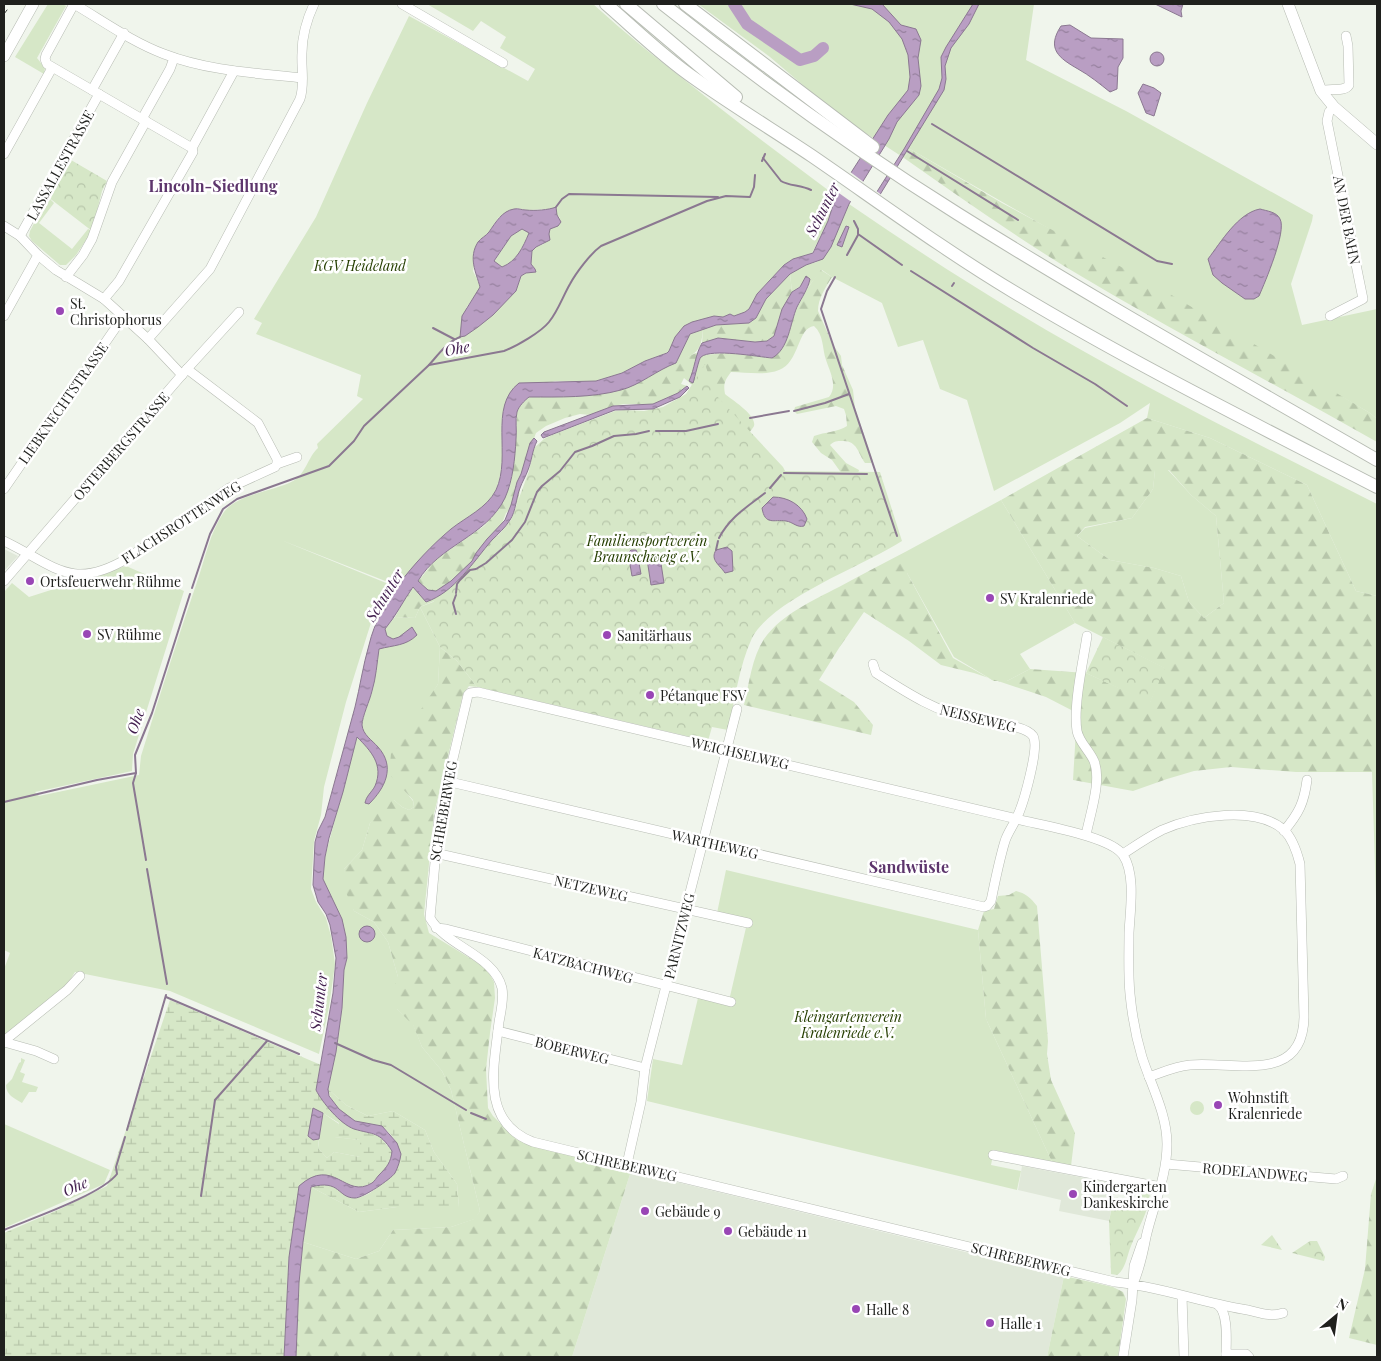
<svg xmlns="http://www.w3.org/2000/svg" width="1381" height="1361" font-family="'Playfair Display',serif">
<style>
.built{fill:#e0e8d9}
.green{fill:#d6e7c7;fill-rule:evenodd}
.forest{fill:url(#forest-firs);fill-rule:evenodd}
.wetland{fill:url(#wetland-marsh);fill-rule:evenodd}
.park{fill:url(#park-crowns)}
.water{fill:url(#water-ripples);stroke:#8b7891;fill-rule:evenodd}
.pier{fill:#f0f5ec}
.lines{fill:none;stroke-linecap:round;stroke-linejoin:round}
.stream{stroke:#8b7891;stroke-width:2}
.river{stroke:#b99ec3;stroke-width:12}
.minor-casing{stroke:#b7bcb3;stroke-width:10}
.major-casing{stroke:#b7bcb3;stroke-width:12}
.highway-casing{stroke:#b7bcb3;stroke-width:14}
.minor{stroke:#fff;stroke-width:9}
.major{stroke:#fff;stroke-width:11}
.highway{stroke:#fff;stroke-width:12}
.tram{stroke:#3b3d39;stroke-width:1}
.poi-dot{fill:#9946b5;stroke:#fff;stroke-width:2}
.labels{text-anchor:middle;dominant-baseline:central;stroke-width:5;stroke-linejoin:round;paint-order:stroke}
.street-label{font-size:14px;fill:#1f201d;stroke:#fff}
.park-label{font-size:14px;font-style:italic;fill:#253e00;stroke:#fff}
.poi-label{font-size:14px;fill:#1f201d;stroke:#fff;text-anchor:start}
.water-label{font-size:15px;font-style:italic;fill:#442150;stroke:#fff}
.quarter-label{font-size:16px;font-weight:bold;fill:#5d356c;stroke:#fff}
</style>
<defs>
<pattern id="forest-firs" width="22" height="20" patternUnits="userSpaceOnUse" patternTransform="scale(1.25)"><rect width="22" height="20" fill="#d6e7c7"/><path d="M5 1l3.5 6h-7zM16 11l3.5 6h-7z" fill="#b7c6aa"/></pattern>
<pattern id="wetland-marsh" width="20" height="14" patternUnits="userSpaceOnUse" patternTransform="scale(1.25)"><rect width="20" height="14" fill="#d6e7c7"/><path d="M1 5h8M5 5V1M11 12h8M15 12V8" fill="none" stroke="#b7c6aa"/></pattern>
<pattern id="park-crowns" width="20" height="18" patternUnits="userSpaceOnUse" patternTransform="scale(1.25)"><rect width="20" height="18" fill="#d6e7c7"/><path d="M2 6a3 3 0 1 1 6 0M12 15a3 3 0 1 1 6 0" fill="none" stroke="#b7c6aa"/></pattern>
<pattern id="water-ripples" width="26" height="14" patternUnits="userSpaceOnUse" patternTransform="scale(1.25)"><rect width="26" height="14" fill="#b99ec3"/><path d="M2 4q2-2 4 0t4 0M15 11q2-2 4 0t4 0" fill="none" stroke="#96809e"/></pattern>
</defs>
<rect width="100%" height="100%" fill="#f0f5ec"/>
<g class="built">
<polygon points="4,549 18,556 4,571"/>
<polygon points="1022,1166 1116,1184 1109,1221 1059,1211 1061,1200 1018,1190"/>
<polygon points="631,1171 1064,1276 1047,1357 572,1357"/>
</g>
<g class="green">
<polygon points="48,4 62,4 66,6 37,58 45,68 44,74 15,57"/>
<path d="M427 4H593C626 34 661 62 696 89 742 126 789 161 836 196L829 221 812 253 793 259 784 265 757 294 749 309 745 312 734 316 730 314 723 317 714 316 675 337 669 351 666 353 645 361 622 373 596 381H555L507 397C505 404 503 411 502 419 500 443 506 462 497 487 490 508 465 517 450 530 431 547 414 565 398 586L281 540 391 585 375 610 346 702 324 787 321 815 314 841 311 889 316 902 326 918 331 936 335 964 329 1007 319 1054 170 991 75 972 65 988 4 1037V969L10 953 4 950V592L12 583 29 597 126 566 184 591 133 754 132 771 35 792 39 796 139 775 141 756C159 698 177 640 197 582 205 559 210 532 224 512 237 494 275 491 293 481 305 475 308 457 318 448L317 444 363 399 357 396 361 375 256 334 262 323 254 319 316 217 367 103 409 16 528 81 535 69 500 48 506 37 481 21 473 31ZM517 208 527 210 551 209 560 218 550 229 544 244 536 247 532 251 531 264 535 269 521 276 516 291 478 327 466 308 481 287 473 271 479 240 487 235 498 218Z"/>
<polygon points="698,4 1034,4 1026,60 1126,111 1313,215 1312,221 1291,284 1302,325 1377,309 1377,419 1370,413 910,149 904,158 838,115 770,57"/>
<polygon points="48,197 54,203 39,223 72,249 88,229 92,231 76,255 66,265 60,265 32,241 29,236 30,231"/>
<path d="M849 204C923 255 998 303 1076 347 1174 403 1276 453 1377 504V596L1356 591 1307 485 1210 438 1147 418 1150 403 1120 423 994 491 967 400 940 389 923 340 898 347 882 303 832 277 822 270 808 287 810 279 792 292 790 274 806 265 817 262 831 246Z"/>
<path d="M522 229 529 233C523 247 517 261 502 267L494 262 511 236Z"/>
<path d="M703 329C701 353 696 353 676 363L690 334Z"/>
<polygon points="1155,470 1168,470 1191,495 1216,516 1224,603 1204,618 1189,602 1181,576 1154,568 1110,560 1077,536 1085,528 1132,518 1153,489"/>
<polygon points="1001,500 1075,623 1020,654 1030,669 1007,681 994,681 954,657 907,573 907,551"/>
<polygon points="420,607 440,647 438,684 422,710 405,791 413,801 414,807 409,810 402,807 394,800 370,823 362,850 344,869 354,911 374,922 388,942 398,977 397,1009 413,1024 422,1047 442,1071 451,1090 480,1211 475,1219 451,1227 393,1230 379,1251 356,1259 303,1242 311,1187 359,1212 397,1207 459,1207 457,1184 434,1152 425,1130 393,1111 368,1116 346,1105 328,1089 336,1052 342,1008 344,970 347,958 329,894 323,879 325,857 357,737 373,689 379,649 385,629 395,617 415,618"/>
<polygon points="726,870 978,930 986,1019 1052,1162 994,1150 991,1165 1021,1171 1017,1190 647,1101 653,1059 682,1065 698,998 728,1005 748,919 717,913"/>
<path d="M21 1058 25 1060 20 1072 25 1074 22 1082 38 1087 36 1092H29L22 1103C14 1098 6 1095 6 1085L12 1079 19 1063 21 1062Z"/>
<circle cx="1197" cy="1108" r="7"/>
<polygon points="323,1113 339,1124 335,1137 360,1140 360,1157 334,1152 327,1158 318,1148"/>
<polygon points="4,1124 110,1170 104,1184 4,1228"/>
</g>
<g class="forest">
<path d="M910 149 1002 203 1153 284 1370 413 1377 419V442C1273 383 1167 328 1064 266 1009 232 957 195 904 158Z"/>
<path d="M821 270 832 277C826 287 818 298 818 311L833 345 841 356 842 365 853 390 855 408 873 461 871 463H865C858 453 857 440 842 441 837 441 834 441 830 445L846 463 859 470 857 477 842 474 832 460 821 453 812 442 814 436C825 432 838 432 847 426L846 415 844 409 836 406 797 414 794 411 795 407 829 397C838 386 830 372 826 360 822 348 824 335 814 326 797 328 800 362 779 370 764 376 746 372 731 372 725 380 723 384 725 394 732 400 757 415 754 426 753 428 751 430 749 433L684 378 681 384 687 386 678 393 653 404H624L613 406 590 415 580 414 565 418 546 426 536 433 524 466 518 502 506 513 491 553 470 570 439 599 420 607 415 618 395 617 406 597 435 560 484 526 499 509 510 486 516 439 517 412 521 404 529 397 589 395 621 390 662 368 696 353 703 355 728 353 772 358C789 342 789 326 798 306 804 293 812 281 821 270Z"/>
<polygon points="790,274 792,292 782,309 774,336 767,341 755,342 718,338 702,343 703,329 716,325 749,323 756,318 766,299"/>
<path d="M1147 418 1210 438 1307 485 1356 591 1377 596V930L1372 772H1296L1231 767 1194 771 1167 779 1133 791 1073 780 1077 713 1046 697 974 673 941 665 909 641 864 612 839 648 819 680 854 702 873 725 871 735 744 705C749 684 752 657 764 639 782 614 812 601 839 587 861 575 884 563 907 551V573L953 658 994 681H1007L1030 669 1086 673 1150 702 1164 668 1075 623 1001 500ZM1155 470H1169L1191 495 1216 516 1224 603 1204 618 1189 602 1181 576 1154 568 1110 560 1077 536 1085 527 1132 518 1153 489Z"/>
<polygon points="440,647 457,661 477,687 469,686 463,694 434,814 424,914 429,933 486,968 494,982 495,998 490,1033 486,1069 488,1108 493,1116 516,1139 539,1147 631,1171 572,1357 296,1357 299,1283 303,1242 356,1259 379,1251 393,1230 451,1227 474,1219 480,1211 451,1090 442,1071 422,1047 413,1025 397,1009 391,995 398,977 388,942 374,922 354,911 345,890 344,869 362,850 370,823 386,801 394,800 402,807 409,810 414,807 413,800 389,774 391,754 438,684"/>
<path d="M1016 891C1025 893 1031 898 1037 906L1048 1041 1047 1054 1051 1080 1075 1133 1071 1166 1052 1162 986 1019 978 930 984 911 994 909 998 896 1009 895Z"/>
<polygon points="1377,1176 1377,1345 1349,1338 1365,1269 1371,1194"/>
<polygon points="1064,1276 1113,1287 1123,1292 1126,1299 1118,1357 1047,1357"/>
</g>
<g class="wetland">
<path d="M170 1000 321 1065 316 1090 352 1128 379 1136 392 1151 391 1161 384 1171 378 1176 374 1182 360 1188 349 1186 342 1181 314 1176 289 1257 284 1357H4V1233L58 1210 107 1186ZM318 1110 339 1123 334 1137 360 1140V1157L334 1152 327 1158 318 1148 319 1139 313 1140Z"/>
<path d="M328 1089 346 1105 368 1116 393 1111 425 1130 434 1152 457 1184 459 1207H397L359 1212 311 1187C316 1186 322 1184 327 1184 338 1185 345 1199 356 1198 370 1197 382 1182 393 1175L397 1143C393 1137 387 1129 380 1126 373 1123 364 1124 356 1121 344 1118 330 1101 328 1089Z"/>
</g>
<g class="park">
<polygon points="71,160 107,181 102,191 92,231 48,197"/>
<path d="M705 364 715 394 783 467 785 471 880 472 902 541C865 565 772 599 752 638 739 666 735 700 728 730L712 727 708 741 477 687 457 661 440 647 420 607 433 602 467 573 511 520 529 471 534 448 544 439 552 435 615 411 624 410 644 411 663 407 686 394Z"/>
<polygon points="1103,637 1165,668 1150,703 1086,673"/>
<path d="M1140 1188 1150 1192C1149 1212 1138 1228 1131 1246 1127 1255 1126 1269 1117 1275L1111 1274 1109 1221 1114 1197 1138 1202Z"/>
<polygon points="1272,1235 1282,1250 1261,1245"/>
<polygon points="1310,1241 1317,1241 1325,1257 1324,1261 1292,1253"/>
</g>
<g class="water">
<path d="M850 4H882L901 25 916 29 921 40 918 58 921 86 919 95 897 122 889 139 849 204 831 247 823 259 806 265 790 274 766 299 756 318 749 323 716 325 690 334 676 363C657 370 640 385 621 390 592 398 559 397 529 397 524 401 519 406 517 412 515 420 517 430 516 439 515 458 513 480 505 498 486 537 439 545 418 581L428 590 436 591 451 581 472 561 476 553 487 539 505 520 511 505 517 482 521 474 530 443 534 438 537 441C532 451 532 460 528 470 526 476 522 482 520 488 516 498 516 511 510 520 505 528 498 534 492 540 473 562 455 592 426 602L413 587C403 601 396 616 385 629L387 636 393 639 399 637 412 627 417 635C406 646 394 645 379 649 377 663 376 678 372 691 370 700 362 717 362 725 363 735 372 740 378 747 396 767 385 788 369 804L365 803C366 796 372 792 375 786 384 765 371 751 357 737L343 792 329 838 325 857 323 879 342 919 346 937 347 958 344 970 342 1008 336 1052 328 1089 329 1096 339 1109 355 1121 382 1126 397 1143 401 1154C400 1161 398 1167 395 1173 391 1179 363 1198 355 1198 337 1198 341 1179 311 1187L303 1242 299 1283 296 1357H284L289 1257 299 1186C334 1155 345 1200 372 1183 375 1181 376 1178 379 1175 387 1167 391 1162 392 1151 379 1131 374 1135 354 1129 340 1124 322 1102 316 1090L333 993 336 958 330 925 326 914 318 902 313 885 315 842 318 831 325 817C335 780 345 744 355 707 360 687 363 665 369 645 374 623 386 602 399 584 414 564 432 545 451 529 466 517 487 508 496 490 512 456 488 407 519 383L596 381 622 373 645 361 667 353 669 351 675 337 684 326 692 322 714 316 723 317 730 314 734 316 745 312 749 309 757 294 784 265 793 259 813 253 828 221 836 196 888 115 908 90 910 77 908 55 902 39 889 22 872 9Z"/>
<polygon points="973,4 979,4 969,24 951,48 945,66 946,79 944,90 870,211 866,209 904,149 939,89 942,78 941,57 946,47"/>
<polygon points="1155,4 1183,4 1181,11 1182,17"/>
<path d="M1070 25 1091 38 1123 39V58L1118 67 1117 89 1110 92C1100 84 1089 75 1078 69 1059 58 1046 49 1061 26Z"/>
<circle cx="1157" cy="59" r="7"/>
<polygon points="1143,84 1154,88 1161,93 1154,116 1146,113 1138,93"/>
<path d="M556 207 557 215 561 222 558 226 550 229 549 234 550 240 536 247 532 251 531 264 535 269 536 272 526 273 521 276 516 291 493 315 478 327 465 336 460 337 462 316 480 287C476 272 468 258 478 242 481 238 486 236 489 232 496 222 502 211 514 209 519 208 521 210 526 210 534 211 549 210 556 207ZM522 229 529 233C523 247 517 261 502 267L494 261 511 236Z"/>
<path d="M1260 209C1267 211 1277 212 1280 219 1287 231 1265 282 1259 296L1254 299H1245L1222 283 1213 275 1208 259C1221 242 1238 213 1260 209Z"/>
<polygon points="846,226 849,227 842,247 837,245"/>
<path d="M806 276 810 279C808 289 802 297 797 307 790 323 789 349 772 358 759 357 711 348 701 357 699 358 695 377 693 383L689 381C695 368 695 355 702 343L718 338 755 342 767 341 774 336 782 309 792 292 800 287Z"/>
<polygon points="687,386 689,388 680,397 653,409 615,410 543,438 541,435 544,432 613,406 653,404 678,393"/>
<path d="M773 497C788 497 802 505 807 519L804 526C797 528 793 522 786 521 774 519 765 526 762 508Z"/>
<path d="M727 547 732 551 733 571 725 573C719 564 710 560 716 550Z"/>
<polygon points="631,550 636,550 637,552 641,574 632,576 628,553"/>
<polygon points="660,557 664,583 651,585 647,559"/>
<circle cx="367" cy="934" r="8"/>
<polygon points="313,1108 323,1113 319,1139 313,1140 308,1136"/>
</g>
<g class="pier">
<polygon points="849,171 865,183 853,203 836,191"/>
<polygon points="875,190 883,196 872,213 870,214 863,208"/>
</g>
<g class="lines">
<g class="stream">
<polyline points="932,124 1157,261 1172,264"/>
<polyline points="907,151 1018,220"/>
<path d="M763 158 781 181C789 186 801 185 811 190"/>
<polyline points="762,161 765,154"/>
<polyline points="556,207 562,199 569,194 718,197"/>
<polyline points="854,221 858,229 858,234 902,265"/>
<polyline points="847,255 858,235"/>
<polyline points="911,271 1033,348 1095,384 1127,406"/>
<polyline points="835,277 827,291 821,309 897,536"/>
<polyline points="952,286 954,283"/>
<polyline points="433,328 454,339"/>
<path d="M429 365C438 355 447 342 460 337"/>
<polyline points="794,411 825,403 849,394"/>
<polyline points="750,418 789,411"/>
<polyline points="656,431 686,431 718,424"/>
<polyline points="784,473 867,474"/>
<polyline points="770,488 781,475"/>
<path d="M719 538C730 517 747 507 765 493"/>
<polyline points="716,550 718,541"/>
<path d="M192 588 210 534 223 509 237 499 329 466 354 441 364 426 429 365 504 351C517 346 541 332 549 322 558 311 563 296 570 284 576 273 590 254 601 246L707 201 726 196 750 197 754 187 755 175"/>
<polyline points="456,593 457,584 460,580 470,570 476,569 486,563 512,540 525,522 537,492 542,486 560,471 575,452 592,446 614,436 636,434 649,431"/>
<polyline points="456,595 453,603 456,614"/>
<polyline points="4,802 97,780 136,773"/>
<polyline points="146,860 133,783 136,773 135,755 152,713 190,594"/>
<polyline points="147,869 167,984"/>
<polyline points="166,997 299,1054"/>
<polyline points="335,1043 373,1060 391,1065 466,1110"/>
<polyline points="471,1113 486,1119"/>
<polyline points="127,1130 166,995"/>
<polyline points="201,1196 215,1100 267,1041"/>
<path d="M4 1230C30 1219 101 1195 117 1174L116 1167 125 1137"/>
</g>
<polyline class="river" points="734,4 747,24 800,60 814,56 823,48"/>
<g class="minor-casing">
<g id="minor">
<polyline points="402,4 503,63"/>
<polyline points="92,90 124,33"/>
<path d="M1321 91C1330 87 1344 93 1349 85L1348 46 1346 36"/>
<polyline points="142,119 170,69 174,58"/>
<path d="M192 148 47 64 45 59 46 55 74 4C103 21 132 42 164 54 208 71 256 73 302 78"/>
<polyline points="4,154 52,68"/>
<polyline points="4,226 20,236 38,255 56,270 104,299 148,339 182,375"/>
<polyline points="20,236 99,94"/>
<polyline points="66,277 83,255 92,239 112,182 146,121"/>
<polyline points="104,299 119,281 193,152 192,148 234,71"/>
<polyline points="4,316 38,255"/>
<polyline points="1330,316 1363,299 1327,121 1329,112 1334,107"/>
<path d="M148 339 210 269 300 99C305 85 301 68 302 53 302 36 307 19 314 4"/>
<polyline points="277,464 297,457"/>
<polyline points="4,489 123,317"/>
<path d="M4 541C54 565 71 592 128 558L229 488 275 467 277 464V459L258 423 187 369"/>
<polyline points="4,581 187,369 239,312"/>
<path d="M446 781 984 907 987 906 991 901C995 881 999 861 1005 841 1008 832 1013 826 1017 817 1023 805 1040 747 1033 736 1026 725 988 722 975 720 938 713 907 693 876 673L873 664"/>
<path d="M1284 831C1299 813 1304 803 1307 780"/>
<path d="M1086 835C1090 814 1102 781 1094 761 1089 750 1079 742 1077 731 1073 706 1083 662 1087 636"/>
<polyline points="435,853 748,923"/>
<path d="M1123 854C1135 846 1148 837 1162 830 1194 816 1255 805 1284 830 1293 839 1297 852 1300 864L1304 1017C1303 1085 1235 1061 1190 1065 1176 1066 1163 1072 1149 1077"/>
<polyline points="436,928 446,929 731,1002"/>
<polyline points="498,1031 645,1068"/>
<polyline points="4,1041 67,990 80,976"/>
<polyline points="4,1042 36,1051 54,1059"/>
<polyline points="993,1155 1161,1187"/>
<polyline points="627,1164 641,1102 645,1068 737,709"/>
<polyline points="1166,1164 1336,1179 1343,1176"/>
<path d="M1133 1284C1140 1268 1143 1253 1146 1237 1153 1206 1167 1177 1167 1144 1167 1114 1151 1085 1142 1057 1136 1037 1132 1015 1130 994 1128 974 1129 953 1129 933 1130 911 1136 874 1123 855 1110 836 1040 825 1017 819L478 692 470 693 468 695 439 818 430 918C447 947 494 955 502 988 504 999 501 1011 499 1022 494 1067 480 1122 533 1142L1115 1282C1158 1286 1200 1302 1242 1309 1257 1311 1268 1318 1283 1313"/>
<polyline points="1182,1296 1184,1357"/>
<path d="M1218 1305C1229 1313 1226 1344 1226 1357"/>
<polyline points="1226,1354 1246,1354 1249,1357"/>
<polyline points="1123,1357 1132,1300 1134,1266 1142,1243"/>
</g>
</g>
<g class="major-casing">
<g id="major">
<polyline points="1288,4 1321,91 1334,107 1377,144"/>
<polyline points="4,56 33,4"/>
</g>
</g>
<g class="highway-casing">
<g id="highway">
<path d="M606 4C635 29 662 56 694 78 732 105 773 130 812 156 879 202 944 250 1014 292 1132 363 1255 424 1377 487"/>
<polyline points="626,4 736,97"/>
<path d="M663 4C757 79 856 150 958 214 1095 300 1237 379 1377 460"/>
<polyline points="685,4 873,147"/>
</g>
</g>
<use href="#minor" class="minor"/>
<use href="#major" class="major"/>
<use href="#highway" class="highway"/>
<polyline class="tram" points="4,14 7,10"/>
</g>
<g class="poi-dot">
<circle cx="60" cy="311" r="5"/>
<circle cx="30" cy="581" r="5"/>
<circle cx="990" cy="598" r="5"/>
<circle cx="87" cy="634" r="5"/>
<circle cx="607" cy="635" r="5"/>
<circle cx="650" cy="695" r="5"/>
<circle cx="1218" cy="1105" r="5"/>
<circle cx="1073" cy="1194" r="5"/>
<circle cx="645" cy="1211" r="5"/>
<circle cx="728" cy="1231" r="5"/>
<circle cx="856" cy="1309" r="5"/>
<circle cx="990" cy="1323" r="5"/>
</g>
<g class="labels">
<g class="street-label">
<text transform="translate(60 165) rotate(-61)">LASSALLESTRASSE</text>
<text transform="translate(1347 220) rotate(79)">AN DER BAHN</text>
<text transform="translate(63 403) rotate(-55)">LIEBKNECHTSTRASSE</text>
<text transform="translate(121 446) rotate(-49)">OSTERBERGSTRASSE</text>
<text transform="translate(181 522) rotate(-33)">FLACHSROTTENWEG</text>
<text transform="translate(978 718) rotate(14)">NEISSEWEG</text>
<text transform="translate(740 753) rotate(13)">WEICHSELWEG</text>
<text transform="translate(443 811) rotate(-80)">SCHREBERWEG</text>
<text transform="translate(715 844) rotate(13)">WARTHEWEG</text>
<text transform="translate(591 888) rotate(13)">NETZEWEG</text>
<text transform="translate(679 936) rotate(-76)">PARNITZWEG</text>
<text transform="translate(583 965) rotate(15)">KATZBACHWEG</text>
<text transform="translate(572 1050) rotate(14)">BOBERWEG</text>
<text transform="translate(627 1165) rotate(13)">SCHREBERWEG</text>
<text transform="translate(1255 1172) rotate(5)">RODELANDWEG</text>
<text transform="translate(1021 1259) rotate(14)">SCHREBERWEG</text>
</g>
<g class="park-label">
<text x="360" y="265">KGV Heideland</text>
<text x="647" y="540">Familiensportverein<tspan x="647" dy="16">Braunschweig e.V.</tspan></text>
<text x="848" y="1016">Kleingartenverein<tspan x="848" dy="16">Kralenriede e.V.</tspan></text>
</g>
<g class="poi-label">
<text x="70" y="303">St.<tspan x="70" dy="16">Christophorus</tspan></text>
<text x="40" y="581">Ortsfeuerwehr Rühme</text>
<text x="1000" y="598">SV Kralenriede</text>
<text x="97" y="634">SV Rühme</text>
<text x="617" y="635">Sanitärhaus</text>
<text x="660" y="695">Pétanque FSV</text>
<text x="1228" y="1097">Wohnstift<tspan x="1228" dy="16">Kralenriede</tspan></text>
<text x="1083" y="1186">Kindergarten<tspan x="1083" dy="16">Dankeskirche</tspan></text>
<text x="655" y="1211">Gebäude 9</text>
<text x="738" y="1231">Gebäude 11</text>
<text x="866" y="1309">Halle 8</text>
<text x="1000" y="1323">Halle 1</text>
</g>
<g class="water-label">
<text transform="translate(822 209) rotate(-63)">Schunter</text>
<text transform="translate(457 348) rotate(-11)">Ohe</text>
<text transform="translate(384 595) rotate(-58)">Schunter</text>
<text transform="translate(135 721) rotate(-71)">Ohe</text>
<text transform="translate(318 1002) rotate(-83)">Schunter</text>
<text transform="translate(75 1186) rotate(-24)">Ohe</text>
</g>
<g class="quarter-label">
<text x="213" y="185">Lincoln-Siedlung</text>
<text x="909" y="866">Sandwüste</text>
</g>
</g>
<rect width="1381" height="1361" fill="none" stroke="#1f201d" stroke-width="10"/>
<g transform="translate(1336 1316) rotate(29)" stroke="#ffffff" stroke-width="4" paint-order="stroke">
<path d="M0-4L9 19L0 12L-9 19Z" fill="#1f201d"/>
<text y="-8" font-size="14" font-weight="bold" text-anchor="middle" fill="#1f201d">N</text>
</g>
</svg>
